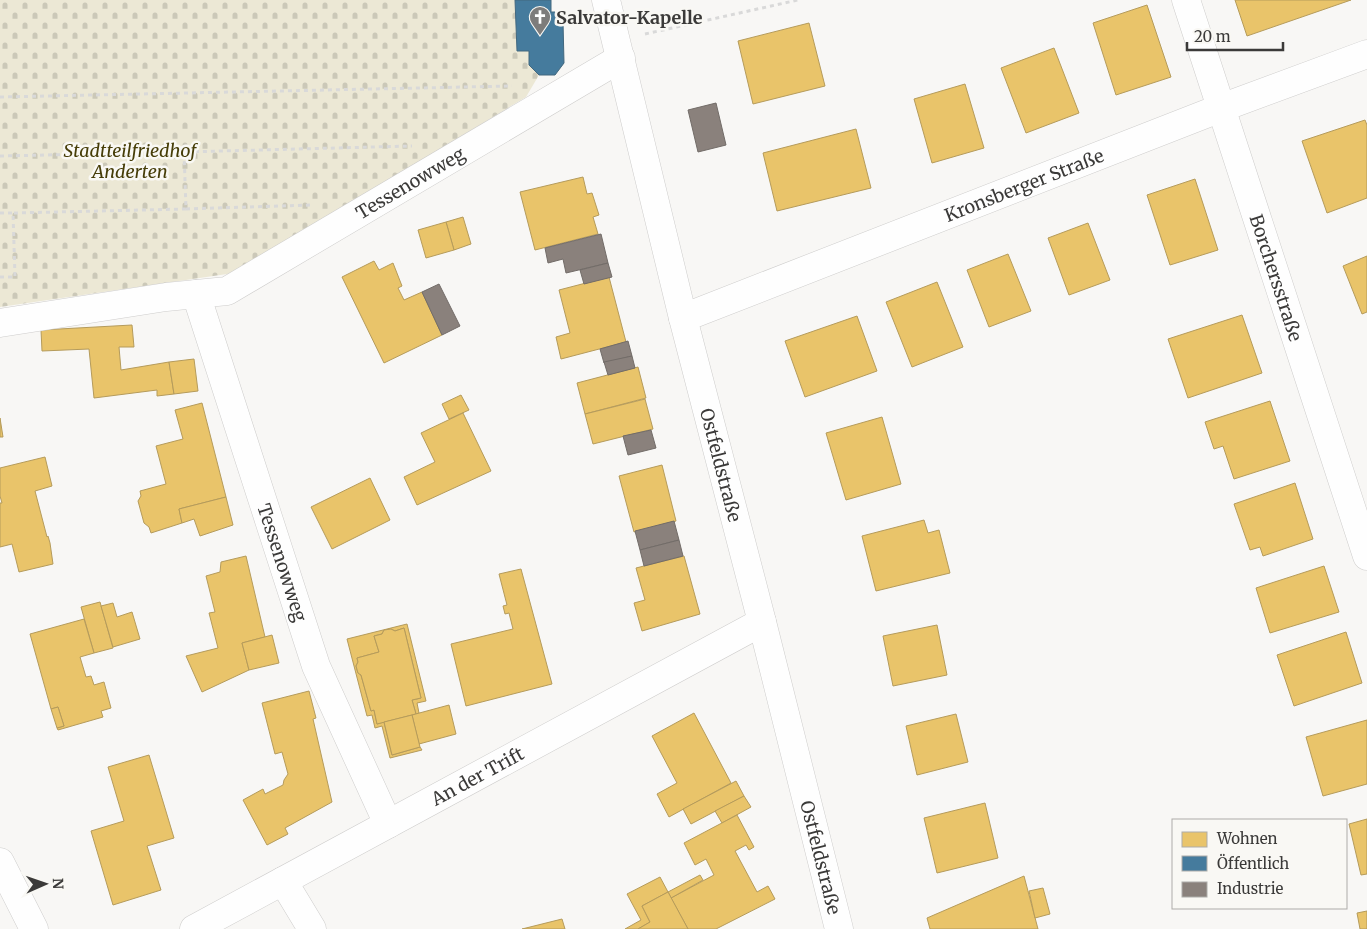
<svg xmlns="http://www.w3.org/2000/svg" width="1367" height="929" font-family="Merriweather,serif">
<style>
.cemetery{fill:url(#cemetery-stones)}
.homes{fill:#e9c46a;stroke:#b59b5b}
.public{fill:#457b9d;stroke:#42687f}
.industry{fill:#8a817c;stroke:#726c68}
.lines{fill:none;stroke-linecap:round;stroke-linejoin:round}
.minor-casing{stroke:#cecdcc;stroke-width:29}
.path{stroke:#d9d9d9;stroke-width:3;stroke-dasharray:4 4;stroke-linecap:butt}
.minor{stroke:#fefefe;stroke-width:28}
.labels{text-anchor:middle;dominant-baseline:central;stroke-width:5;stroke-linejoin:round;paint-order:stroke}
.poi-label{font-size:18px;font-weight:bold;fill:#3b3a39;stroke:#f9f8f4;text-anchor:start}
.park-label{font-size:18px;font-style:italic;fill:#463d08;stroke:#f9f8f4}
.street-label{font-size:18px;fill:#3b3a39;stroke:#f9f8f4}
</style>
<defs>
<pattern id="cemetery-stones" width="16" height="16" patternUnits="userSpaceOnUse" patternTransform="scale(1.25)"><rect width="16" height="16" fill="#ece8d5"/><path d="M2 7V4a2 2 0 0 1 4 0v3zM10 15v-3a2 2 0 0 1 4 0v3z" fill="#cbc8b8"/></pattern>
</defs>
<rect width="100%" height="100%" fill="#f8f7f5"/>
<polygon class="cemetery" points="0,0 551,0 551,12 555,12 563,22 564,63 555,75 539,75 526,97 234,273 0,307"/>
<g class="homes">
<polygon points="1235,0 1351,0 1247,36"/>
<polygon points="1147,5 1171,77 1116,95 1093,23"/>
<polygon points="809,23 825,86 753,104 738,41"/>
<polygon points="1054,48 1079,113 1026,133 1001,68"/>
<polygon points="965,84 984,148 932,163 914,99"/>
<polygon points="1365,120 1367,125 1367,198 1327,213 1302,141"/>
<polygon points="856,129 871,188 777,211 763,153"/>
<polygon points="583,177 587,194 592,193 599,215 593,217 598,234 535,250 520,192"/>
<polygon points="1195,179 1218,250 1170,265 1147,195"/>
<polygon points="463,217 471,244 454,250 446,222"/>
<polygon points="446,222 454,250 426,258 418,230"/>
<polygon points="1088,223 1110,280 1069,295 1048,238"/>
<polygon points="1008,254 1031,311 989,327 967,270"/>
<polygon points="1367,256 1367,312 1362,314 1343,266"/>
<polygon points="374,261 379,270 393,263 402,286 398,288 404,300 422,292 442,335 384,363 342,277"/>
<polygon points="609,277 626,342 561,359 556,337 570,333 559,290"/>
<polygon points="937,282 963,347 912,367 886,302"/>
<polygon points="1242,315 1262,373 1188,398 1168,339"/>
<polygon points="857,316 877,371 805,397 785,341"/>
<polygon points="132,325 134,347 119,347 121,370 169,362 174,394 157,396 157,390 94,398 89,349 42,351 41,330"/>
<polygon points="194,359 198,391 174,394 169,362"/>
<polygon points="638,367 646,398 585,414 577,383"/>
<polygon points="461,395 469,410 449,419 442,404"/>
<polygon points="645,399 653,429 593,444 585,414"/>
<polygon points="1270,401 1290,461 1234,479 1223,446 1214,449 1205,422"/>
<polygon points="202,403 226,497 179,509 182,523 151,533 149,527 144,523 138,501 141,496 140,491 166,484 156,446 183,439 175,410"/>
<polygon points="463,413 491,471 417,505 404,477 435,462 421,433"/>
<polygon points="882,417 901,484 846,500 826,433"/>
<polygon points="0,418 3,437 0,437"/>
<polygon points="45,457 52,486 35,491 47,537 48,536 50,543 53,564 19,572 12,544 0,547 0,503 2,503 0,496 0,468"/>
<polygon points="662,465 676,521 634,532 619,476"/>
<polygon points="370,478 390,520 332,549 311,507"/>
<polygon points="1295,483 1313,539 1263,556 1260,547 1250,550 1234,504"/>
<polygon points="226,497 233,525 200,536 194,519 182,523 179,509"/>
<polygon points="924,520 928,533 939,530 950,573 876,591 862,536"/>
<polygon points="246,556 265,637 242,643 249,670 202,692 186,656 218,648 209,613 215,612 206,576 220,572 221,562"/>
<polygon points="684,556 700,614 642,631 634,603 645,600 636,568"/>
<polygon points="1324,566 1339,612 1270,633 1256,588"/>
<polygon points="521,569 552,684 466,706 451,644 513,629 509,613 505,614 503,606 507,605 499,574"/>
<polygon points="100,602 113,648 94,653 81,607"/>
<polygon points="113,603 117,617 132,612 140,639 113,647 101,606"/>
<polygon points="84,619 94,653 80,657 86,677 91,676 94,685 104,682 111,708 101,711 103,717 58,730 57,728 64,726 58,707 51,709 30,634"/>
<polygon points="407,624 426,701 417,703 419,713 416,714 412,700 421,698 404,628 395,631 391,629 384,630 382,634 374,636 379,652 357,658 358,662 356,666 358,673 361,675 371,711 374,710 377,724 384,722 392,755 420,747 422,750 390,758 382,726 375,728 372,715 367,716 347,639"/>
<polygon points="937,625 947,675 893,686 883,636"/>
<polygon points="404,628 421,698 412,700 416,714 377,724 374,710 371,711 361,675 358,673 356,666 358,662 357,658 379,652 374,636 382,634 384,630 391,629 395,631"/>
<polygon points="1346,632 1362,683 1294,706 1277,655"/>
<polygon points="272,635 279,663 249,670 242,643"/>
<polygon points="309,691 316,718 313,719 332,802 285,828 288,834 267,845 243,800 263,789 265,794 283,785 284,780 288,774 282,752 275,754 262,703"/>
<polygon points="449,705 456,734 419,744 412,715"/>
<polygon points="58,707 64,726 57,728 51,709"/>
<polygon points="694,713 731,783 669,817 657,794 677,783 652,736"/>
<polygon points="956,714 968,762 917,775 906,726"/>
<polygon points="412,715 420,747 392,755 384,722"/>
<polygon points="1367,720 1367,784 1323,796 1306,737"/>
<polygon points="149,755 174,838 147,846 161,890 113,905 91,831 124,821 108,767"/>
<polygon points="736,781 744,796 691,824 683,809"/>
<polygon points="744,796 751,807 722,823 715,811"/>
<polygon points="985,803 998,858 937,873 924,818"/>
<polygon points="737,815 754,847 749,850 746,845 735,851 757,892 768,886 775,899 716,929 688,929 671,898 714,875 706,859 695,865 684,843"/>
<polygon points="1367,819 1367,874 1361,875 1349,824"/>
<polygon points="700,875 703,880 671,898 668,892"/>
<polygon points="1024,876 1038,929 930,929 927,918"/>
<polygon points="660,877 668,892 642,906 650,922 638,929 625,929 641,920 627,894"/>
<polygon points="1043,888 1050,914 1035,918 1029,891"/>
<polygon points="668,892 688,929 638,929 650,922 642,906"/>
<polygon points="1367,911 1367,929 1360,929 1357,913"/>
<polygon points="562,919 565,929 522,929"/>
</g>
<polygon class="public" points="515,0 551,0 551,12 555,12 563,22 564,63 555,75 539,75 529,65 529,51 517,51"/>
<g class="industry">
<polygon points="716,103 726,145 698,152 688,110"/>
<polygon points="601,234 608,263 566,273 563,259 548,263 545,248"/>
<polygon points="608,263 612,277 584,284 580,270"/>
<polygon points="439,284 460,326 442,335 422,292"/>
<polygon points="628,341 632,356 604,363 600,349"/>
<polygon points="632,356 635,368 608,375 604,362"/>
<polygon points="651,430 656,448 628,455 623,436"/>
<polygon points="674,521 679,540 640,550 635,531"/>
<polygon points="679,540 683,556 644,566 640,550"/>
</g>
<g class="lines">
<g class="minor-casing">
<g id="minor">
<path id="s1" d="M606 0 683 318 762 622 839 929"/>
<path id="s2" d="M1186 0 1367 556"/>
<path id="s3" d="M196 294 316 666 388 824"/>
<path id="s4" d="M683 318 1221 108 1367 54"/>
<path id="s5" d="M0 323 166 297 227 291 621 58"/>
<polyline points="0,862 34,929"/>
<polyline points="283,881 312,929"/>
<path id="s6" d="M194 929 762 622"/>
</g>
</g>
<g class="path">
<polyline points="645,34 798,0"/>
<polyline points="0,97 512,86"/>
<polyline points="0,156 184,152"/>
<polyline points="186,209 311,205"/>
<polyline points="0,213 13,213"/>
<polyline points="0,277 15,277 13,213 186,209 184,152 412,146"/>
</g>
<use href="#minor" class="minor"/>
</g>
<defs>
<g id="church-pin" transform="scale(1.125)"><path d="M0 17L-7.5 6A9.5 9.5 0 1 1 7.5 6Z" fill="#7d7c7b" stroke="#f9f8f4"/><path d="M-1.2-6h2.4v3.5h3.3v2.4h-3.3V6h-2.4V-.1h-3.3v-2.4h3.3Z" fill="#fff"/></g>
</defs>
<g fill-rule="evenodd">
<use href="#church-pin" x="540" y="17"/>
</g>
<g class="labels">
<g class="poi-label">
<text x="556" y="17">Salvator-Kapelle</text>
</g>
<g class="park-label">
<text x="130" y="150">Stadtteilfriedhof<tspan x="130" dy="21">Anderten</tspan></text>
</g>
<g class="street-label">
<text stroke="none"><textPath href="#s5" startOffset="442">Tessenowweg</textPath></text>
<text stroke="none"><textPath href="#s4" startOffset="366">Kronsberger Straße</textPath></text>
<text stroke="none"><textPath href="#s2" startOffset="292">Borchersstraße</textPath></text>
<text stroke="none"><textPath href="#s1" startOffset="479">Ostfeldstraße</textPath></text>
<text stroke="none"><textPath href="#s3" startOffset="282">Tessenowweg</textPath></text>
<text stroke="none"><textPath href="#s6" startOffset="322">An der Trift</textPath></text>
<text stroke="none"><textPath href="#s1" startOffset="884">Ostfeldstraße</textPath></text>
</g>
</g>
<rect x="1172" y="819" width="175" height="90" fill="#f9f8f4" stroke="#adaca9"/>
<rect x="1182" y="832" width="25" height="15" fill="#e9c46a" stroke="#adaca9"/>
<text x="1217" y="844" font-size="15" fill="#3b3a39">Wohnen</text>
<rect x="1182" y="856" width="25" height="15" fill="#457b9d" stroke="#adaca9"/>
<text x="1217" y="869" font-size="15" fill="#3b3a39">Öffentlich</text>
<rect x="1182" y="882" width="25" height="15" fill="#8a817c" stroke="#adaca9"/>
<text x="1217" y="894" font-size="15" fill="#3b3a39">Industrie</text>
<g transform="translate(45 884) rotate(88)" stroke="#f9f8f4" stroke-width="4" paint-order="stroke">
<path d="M0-4L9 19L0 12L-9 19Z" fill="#3b3a39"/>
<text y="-8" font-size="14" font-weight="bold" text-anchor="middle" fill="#3b3a39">N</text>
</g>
<path d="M1187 42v8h96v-8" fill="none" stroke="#3b3a39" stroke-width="2.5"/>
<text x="1194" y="42" font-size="15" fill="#3b3a39" stroke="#f9f8f4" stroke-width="4" paint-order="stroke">20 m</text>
</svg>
